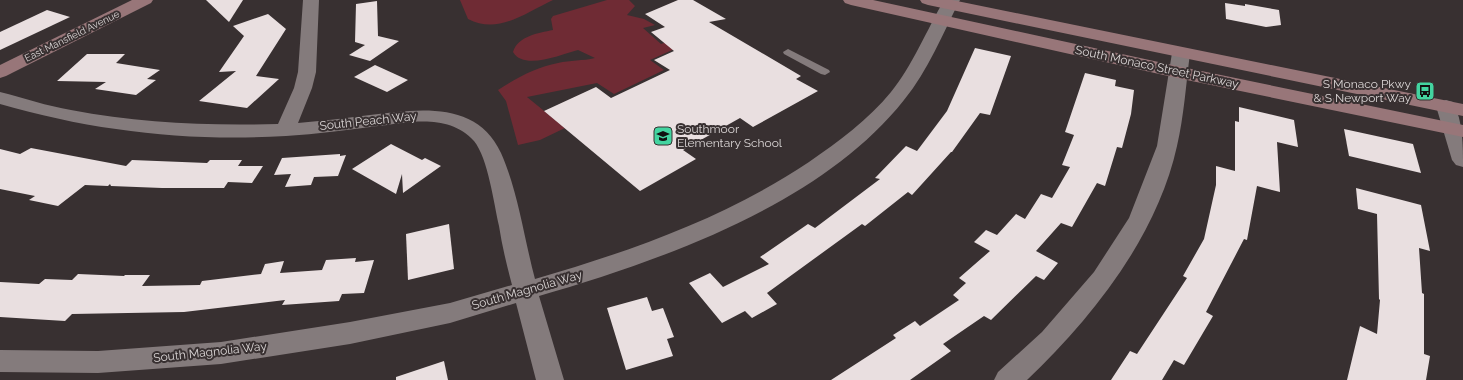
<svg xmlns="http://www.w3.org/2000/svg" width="1463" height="380" font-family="Raleway,sans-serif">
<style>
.green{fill:#6f2b34}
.building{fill:#e9dfe0}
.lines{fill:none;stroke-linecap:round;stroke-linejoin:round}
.lane{fill:#847b7c;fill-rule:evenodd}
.street{fill:#847b7c;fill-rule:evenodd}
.secondary{fill:#987679;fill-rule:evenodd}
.labels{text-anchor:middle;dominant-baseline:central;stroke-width:4;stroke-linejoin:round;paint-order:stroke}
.far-street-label{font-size:10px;fill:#dbd6d6;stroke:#383031}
.street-label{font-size:12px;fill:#dbd6d6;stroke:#383031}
.poi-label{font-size:12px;fill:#dbd6d6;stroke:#383031;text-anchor:end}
</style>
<rect width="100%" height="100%" fill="#383031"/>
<g class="green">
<path d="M460 0H553C525 13 498 35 468 19Z"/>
<path d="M607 0H629L635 6 627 15 644 19 655 25 643 28 661 44 705 28 712 32 650 60 664 70 614 94 597 83 527 97 565 128 540 140 518 145 506 101 498 90C516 78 537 67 558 63 570 60 583 61 595 58L578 50C562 54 524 71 513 52 518 36 538 33 553 30L551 19 553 16Z"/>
</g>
<g class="building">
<polygon points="206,0 243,0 229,22"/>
<polygon points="678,0 693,0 726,19 709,22 801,76 796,79 818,91 753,127 740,118 683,150 696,159 640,191 544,111 596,87 611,98 670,70 654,60 674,51 651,32 665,27 645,14"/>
<polygon points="377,1 378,36 399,41 370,61 349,55 365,45 355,42 356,4"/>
<polygon points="1225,3 1245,6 1245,4 1279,10 1281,25 1266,27 1226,19"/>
<polygon points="47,10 70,17 0,50 0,32"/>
<polygon points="268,14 286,29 256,76 279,79 247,108 199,101 236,71 219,72 244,36 233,26"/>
<polygon points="975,48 1011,56 990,115 980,113 952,152 951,152 912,195 908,192 865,226 862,224 767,293 777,304 752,318 745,311 722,323 689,283 710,273 723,287 769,264 760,257 808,224 815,228 880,179 875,178 906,146 917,151 947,111"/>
<polygon points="87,54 125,54 116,63 160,70 147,79 156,80 136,95 95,89 106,82 57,81"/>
<polygon points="375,65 408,80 387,92 354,77"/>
<polygon points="1085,73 1116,80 1115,86 1134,90 1131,114 1122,148 1117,147 1105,186 1097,183 1072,227 1061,223 1036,251 1058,263 1044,280 1036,276 991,320 984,316 943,344 951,351 910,380 831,380 896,338 893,335 915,321 920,326 959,300 953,295 966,283 959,278 990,251 974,242 986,230 997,235 1016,214 1025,219 1041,194 1052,198 1070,167 1062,165 1074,135 1065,132"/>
<polygon points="1239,107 1294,120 1298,147 1277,142 1280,192 1257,186 1247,240 1244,239 1206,312 1213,316 1184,365 1174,360 1162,380 1111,380 1130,351 1137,354 1187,278 1183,276 1204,239 1216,185 1216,166 1235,171 1235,121 1239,122"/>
<polygon points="1344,129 1413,144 1421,173 1349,156"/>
<polygon points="391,144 422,160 425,158 441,166 403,193 402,174 396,194 352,169"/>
<polygon points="31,148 126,166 132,160 207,163 210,160 242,160 238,166 263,166 252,183 228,182 224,188 162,188 111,186 110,184 108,186 85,185 58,206 29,200 35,196 0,189 0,149 20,154"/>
<polygon points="340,154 340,156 346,155 338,176 314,177 311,185 285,187 291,174 274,175 282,158"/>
<polygon points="1356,188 1421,205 1430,251 1419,248 1422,293 1424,294 1424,354 1430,356 1426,380 1347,380 1360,326 1377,334 1380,300 1379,299 1377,214 1358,209"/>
<polygon points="449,224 454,269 408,280 406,234"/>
<polygon points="356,258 355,262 374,260 364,293 342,294 339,301 282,305 285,300 184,312 72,314 65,321 0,317 0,282 39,284 45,279 72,280 78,274 124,276 125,275 150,275 142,286 200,285 202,281 261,274 265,264 284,261 280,273 322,270 326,260"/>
<polygon points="647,297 652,311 663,308 674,337 667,339 673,356 626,370 607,308"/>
<polygon points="444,361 448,380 396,380 396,377"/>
</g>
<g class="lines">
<polygon class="lane" points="788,49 829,70 830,72 825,75 821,74 784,54 783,52"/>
<g class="street">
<path d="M303 0H319L316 72 312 88 298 123C322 121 346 118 370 115 418 109 477 100 501 153 518 191 524 238 535 279 631 251 725 218 809 162 838 142 869 119 891 92 911 68 928 28 944 0H960C943 33 928 71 904 100 822 204 663 260 539 296L564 380H536L516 303 450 323 350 344 221 364 98 373 0 372V350L98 351 221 342 350 322 450 303 512 285C507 266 502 246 499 226 494 204 488 158 474 141 449 113 410 122 378 126 347 130 317 134 286 136 189 142 93 131 0 104V92C24 98 47 106 71 110 139 123 208 126 278 124L294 88 298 72Z"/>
<path d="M1181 48 1187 49 1190 53C1186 84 1184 116 1177 146 1157 237 1092 318 1027 380H994L998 372 1042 332 1094 272 1129 218 1157 146 1172 53 1175 49Z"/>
<path d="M1446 100 1453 102C1463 121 1463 145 1463 167L1456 165 1452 160 1436 106 1439 102Z"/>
</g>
<g class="secondary">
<polygon points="132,0 153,0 151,3 6,76 0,78 0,65"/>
<polygon points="843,0 873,0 1177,66 1463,125 1463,137 1177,78 851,5 845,3"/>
<polygon points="920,0 952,0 1463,104 1463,116 928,5 922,3"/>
</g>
</g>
<defs>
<g id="bus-square" transform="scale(1)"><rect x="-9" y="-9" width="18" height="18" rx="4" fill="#43d4a0" stroke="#383031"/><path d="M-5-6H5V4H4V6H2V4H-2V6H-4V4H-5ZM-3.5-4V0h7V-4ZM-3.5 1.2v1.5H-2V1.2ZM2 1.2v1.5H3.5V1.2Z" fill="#111"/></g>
<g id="school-square" transform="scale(1)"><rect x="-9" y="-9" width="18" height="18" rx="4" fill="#43d4a0" stroke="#383031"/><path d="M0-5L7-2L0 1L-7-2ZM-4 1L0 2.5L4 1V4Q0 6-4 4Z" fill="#111"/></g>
</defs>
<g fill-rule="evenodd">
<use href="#bus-square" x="1425" y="91"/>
<use href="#school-square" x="663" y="136"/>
</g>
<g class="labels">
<g class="far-street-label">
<text transform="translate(72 36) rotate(-26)">East Mansfield Avenue</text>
</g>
<g class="street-label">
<text transform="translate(1157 67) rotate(12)">South Monaco Street Parkway</text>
<text transform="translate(368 121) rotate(-6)">South Peach Way</text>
<text transform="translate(527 290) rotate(-16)">South Magnolia Way</text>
<text transform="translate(210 352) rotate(-6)">South Magnolia Way</text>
</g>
<g class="poi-label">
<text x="1411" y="84">S Monaco Pkwy<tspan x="1411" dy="14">&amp; S Newport Way</tspan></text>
<text x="677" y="129" text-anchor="start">Southmoor<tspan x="677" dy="14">Elementary School</tspan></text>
</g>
</g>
</svg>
